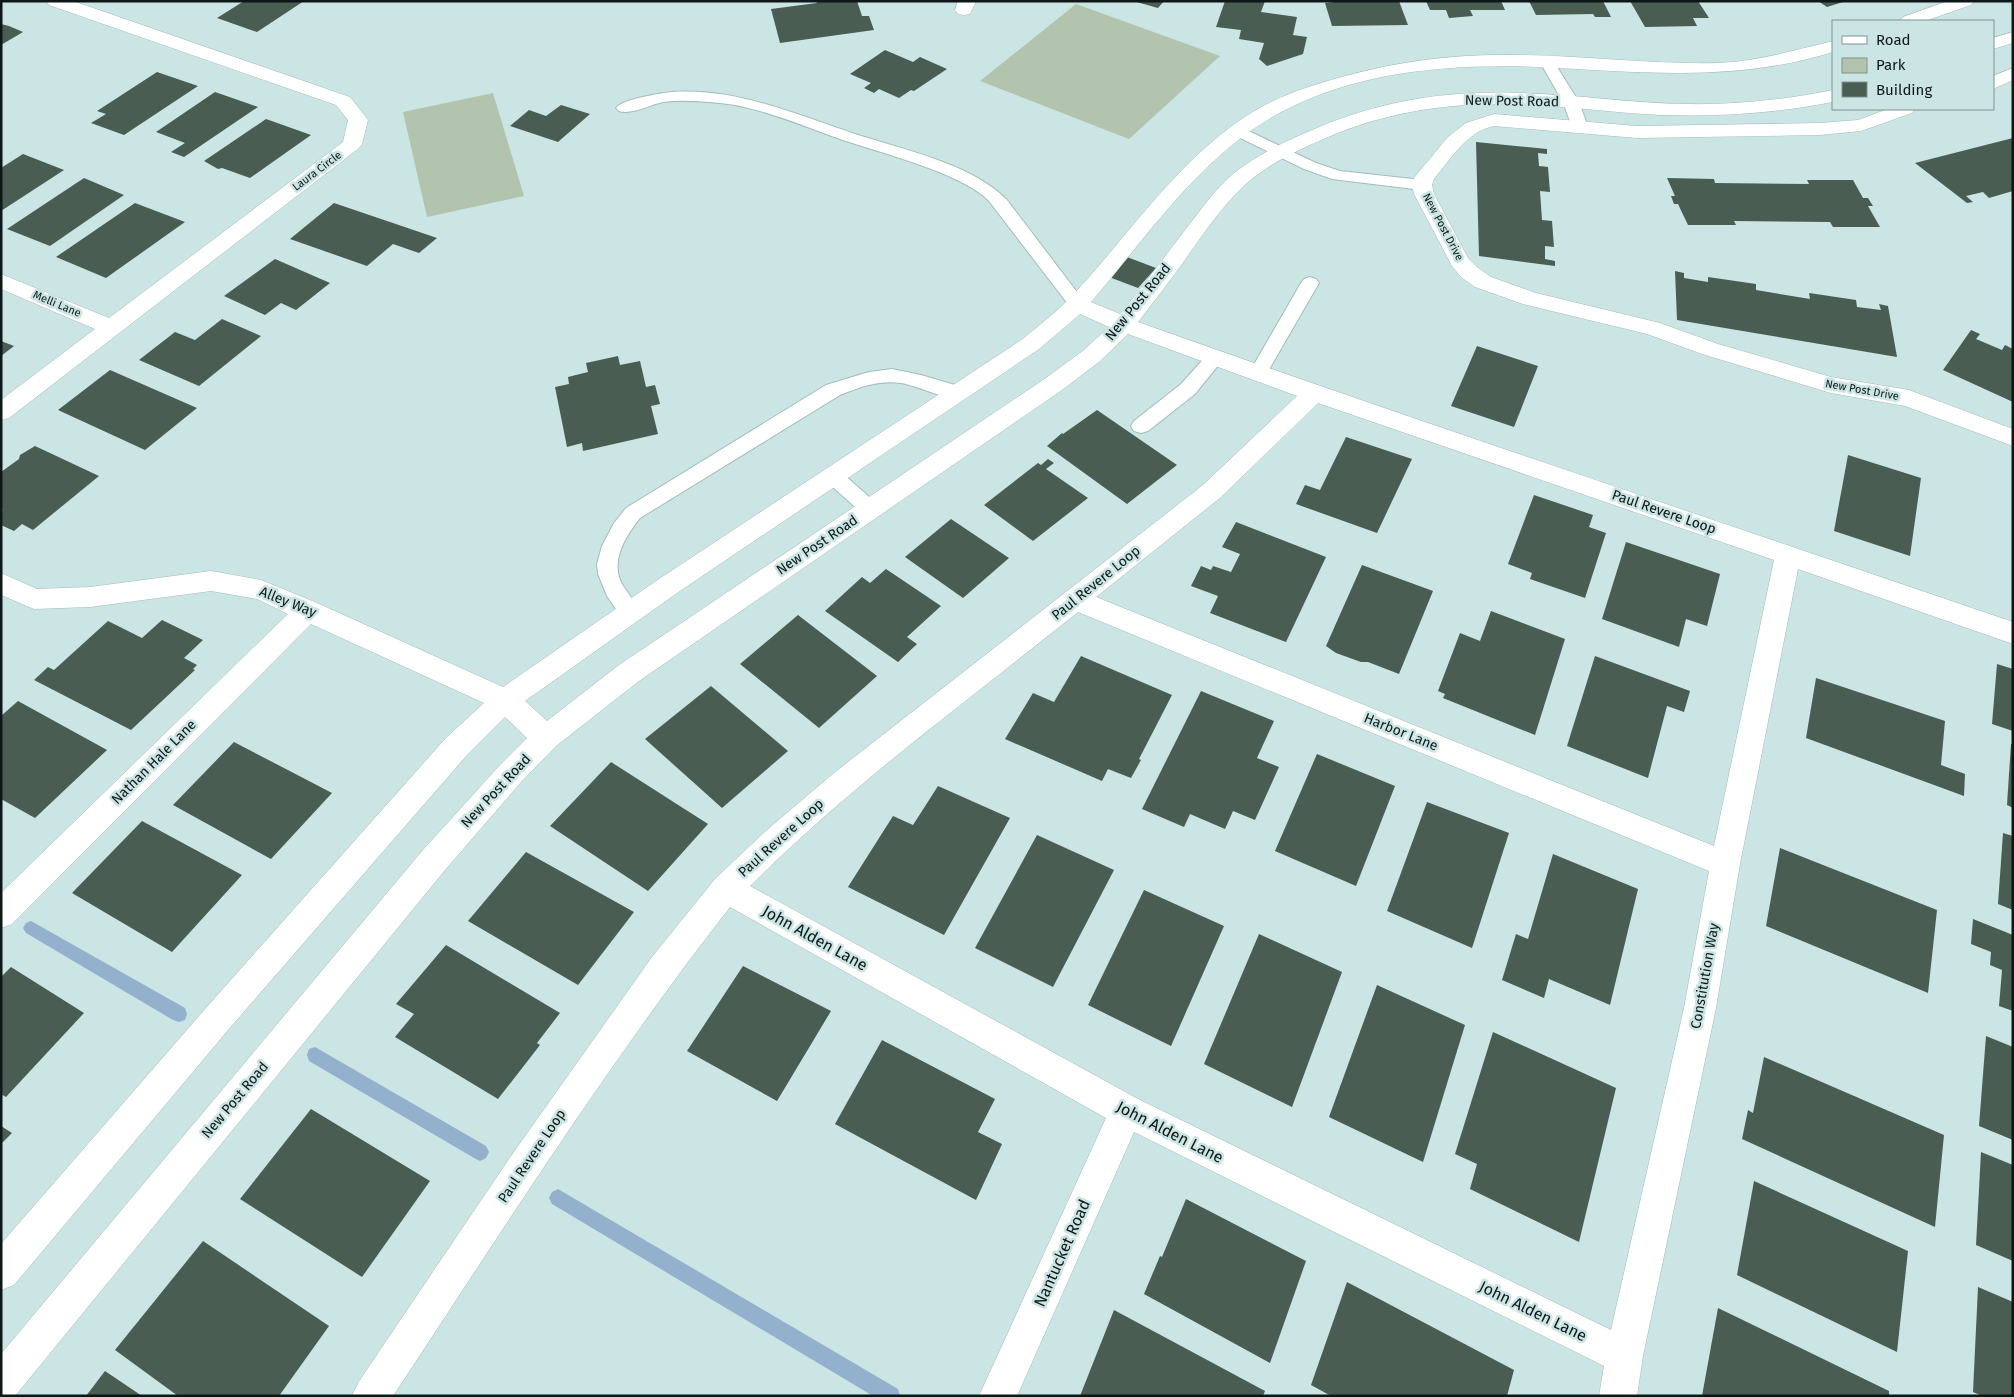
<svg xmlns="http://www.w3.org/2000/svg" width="2014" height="1397" font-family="'Fira Sans',sans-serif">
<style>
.green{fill:#b3c4ae}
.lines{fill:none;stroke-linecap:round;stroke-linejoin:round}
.stream{fill:#93b1cd;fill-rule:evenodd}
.building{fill:#495d53}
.lane-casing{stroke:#a2bdbb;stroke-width:2}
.street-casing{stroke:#a2bdbb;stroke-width:1}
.lane{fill:#fff;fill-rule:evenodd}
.street{fill:#fff;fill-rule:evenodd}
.labels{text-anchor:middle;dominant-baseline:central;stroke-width:5;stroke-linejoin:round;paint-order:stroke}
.far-street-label{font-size:11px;fill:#0d1717;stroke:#cae5e3}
.street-label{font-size:14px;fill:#0d1717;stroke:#cae5e3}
.near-street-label{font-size:16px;fill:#0d1717;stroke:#cae5e3}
</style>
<rect width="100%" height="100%" fill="#cae5e3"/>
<g class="green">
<polygon points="1076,4 1220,56 1129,139 980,81"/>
<polygon points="493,93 524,196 427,217 403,112"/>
</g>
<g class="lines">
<g class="stream">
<polygon points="31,921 185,1008 187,1014 185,1020 179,1022 173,1020 26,933 23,928 26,923"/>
<polygon points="315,1047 486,1146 489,1152 486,1158 480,1161 474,1158 309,1061 307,1055 309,1049"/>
<polygon points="558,1189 898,1389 900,1396 873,1396 552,1204 549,1198 552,1192"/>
</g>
</g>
<g class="building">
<polygon points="244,1 304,1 257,32 217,18"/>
<polygon points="816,1 857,1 862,16 869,16 874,30 780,43 771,9 817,3"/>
<polygon points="1133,1 1164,1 1158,8"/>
<polygon points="1225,1 1265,1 1261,12 1297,17 1293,35 1307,37 1303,54 1267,66 1259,59 1264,43 1239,39 1241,30 1216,27"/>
<polygon points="1343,1 1399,1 1408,25 1332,26 1325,3"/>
<polygon points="1426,1 1501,1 1505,10 1470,10 1473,16 1449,18 1446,10 1430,10"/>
<polygon points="1529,1 1603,1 1611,17 1595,17 1593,14 1536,15"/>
<polygon points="1630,1 1698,1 1709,18 1693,18 1697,26 1645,27"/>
<polygon points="1818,1 1843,1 1843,2 1827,7"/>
<polygon points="1,24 9,26 23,32 1,45"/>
<polygon points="885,50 913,62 920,57 947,69 914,91 911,90 899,98 879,89 874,93 864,88 871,83 850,74"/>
<polygon points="157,72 198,86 124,135 91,123 106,114 97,111"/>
<polygon points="215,92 258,107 184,157 171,152 185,143 156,132"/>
<polygon points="561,105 590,114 558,142 510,126 529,110 546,116"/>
<polygon points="266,119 311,135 250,178 222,168 218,169 204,161"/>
<polygon points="2013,138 2013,191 1989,198 1983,192 1966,196 1973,202 1967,203 1915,163"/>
<polygon points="1476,142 1547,149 1547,154 1538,153 1539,166 1548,167 1550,192 1540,191 1542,220 1552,221 1554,247 1545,246 1545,259 1555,261 1555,266 1479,256"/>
<polygon points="23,154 64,170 1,211 1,168"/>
<polygon points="84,178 124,195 50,246 7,229"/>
<polygon points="1667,178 1714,179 1715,183 1809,184 1807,180 1853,180 1863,198 1868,198 1873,206 1868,206 1880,227 1833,227 1830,222 1734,221 1736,225 1688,225 1678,204 1674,204 1671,196 1675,196"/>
<polygon points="135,203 185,222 106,278 56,257"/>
<polygon points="334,203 437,238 419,253 393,244 367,266 290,239"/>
<polygon points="1127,257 1156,268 1138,288 1109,277"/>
<polygon points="275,259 330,283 296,310 281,303 265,315 224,296"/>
<polygon points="1675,271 1684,273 1684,278 1708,282 1708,277 1756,284 1756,290 1810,299 1809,293 1856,300 1857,307 1881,310 1879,304 1888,306 1897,357 1677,320"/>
<polygon points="222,319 261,336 199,386 139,360 175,332 195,340"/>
<polygon points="1971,330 1980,334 1976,339 2002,350 2005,345 2013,349 2013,402 1943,370"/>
<polygon points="1,341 14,346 1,356"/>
<polygon points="1477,346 1538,366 1514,427 1451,406"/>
<polygon points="618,356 620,365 640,361 646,387 655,385 660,404 651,406 658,434 583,451 582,443 567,447 555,387 569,384 568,377 588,372 586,363"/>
<polygon points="110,370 197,408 145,450 58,410"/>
<polygon points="1097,410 1177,465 1127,504 1047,446 1062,433 1063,434"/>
<polygon points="1346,437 1412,459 1377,533 1296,504 1305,485 1320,490"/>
<polygon points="35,446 99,476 33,530 22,524 14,531 1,525 1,511 3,510 1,509 1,472 19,459 20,455"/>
<polygon points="1848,455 1921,478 1910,556 1834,531"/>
<polygon points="1048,459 1054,463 1046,469 1088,498 1033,541 984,505 1038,463 1041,465"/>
<polygon points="1534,495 1593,515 1589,527 1606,533 1585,598 1530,579 1532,573 1508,564"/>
<polygon points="951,519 1009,558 963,598 905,557"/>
<polygon points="1236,522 1326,557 1286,642 1210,613 1218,596 1191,586 1201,566 1211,570 1213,566 1231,572 1240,554 1222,547"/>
<polygon points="1626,542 1720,574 1707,626 1686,619 1679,647 1602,619"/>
<polygon points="1362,565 1433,591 1399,674 1368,662 1361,662 1336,653 1326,646"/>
<polygon points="886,569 941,606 907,637 917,644 898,662 825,611 862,577 870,583"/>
<polygon points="1491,611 1565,639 1535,735 1443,698 1445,694 1438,691 1460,633 1480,641"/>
<polygon points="798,615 877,676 819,728 740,664"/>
<polygon points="162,620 203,640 184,658 197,665 193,669 195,670 131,730 34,680 48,667 54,670 108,621 142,638"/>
<polygon points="1081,656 1172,695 1139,759 1141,760 1131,778 1108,769 1102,781 1005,739 1033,693 1054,702"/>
<polygon points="1595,656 1690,691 1684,712 1667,706 1648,778 1567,746"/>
<polygon points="1997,664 2013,669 2013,731 1992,724"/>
<polygon points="1816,678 1945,721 1941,765 1965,774 1964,796 1806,738"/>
<polygon points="711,686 788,751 722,808 645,739"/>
<polygon points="1201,691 1274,721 1257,758 1279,767 1255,820 1233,811 1225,829 1190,814 1184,827 1142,809"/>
<polygon points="18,701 107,750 35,818 1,799 1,716"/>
<polygon points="234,742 332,793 271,859 173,805"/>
<polygon points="2011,744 2013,744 2013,808 2007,805"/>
<polygon points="1317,754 1395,786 1356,886 1275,851"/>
<polygon points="611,762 708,824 648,891 550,826"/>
<polygon points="938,786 1010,818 944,935 848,887 893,816 913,825"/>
<polygon points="1427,802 1509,833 1472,948 1387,911"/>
<polygon points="142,821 242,875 172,952 72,893"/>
<polygon points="2003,833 2013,836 2013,910 1998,904"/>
<polygon points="1037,835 1114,870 1053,987 975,948"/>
<polygon points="1780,848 1937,910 1928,993 1766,926"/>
<polygon points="526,852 634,912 578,985 468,921"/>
<polygon points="1553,854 1638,889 1610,1005 1549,979 1544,998 1502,980 1516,934 1528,939"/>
<polygon points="1144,890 1224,926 1171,1046 1088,1005"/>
<polygon points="1973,919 2013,935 2013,1011 1999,1006 2002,970 1990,965 1991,952 1971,944"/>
<polygon points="1259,934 1342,972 1292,1107 1204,1064"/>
<polygon points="446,945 560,1013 537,1043 540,1045 498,1099 395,1037 414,1014 396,1004"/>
<polygon points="743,966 831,1011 777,1101 687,1051"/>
<polygon points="11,967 84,1013 6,1097 1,1094 1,977"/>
<polygon points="1377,985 1465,1025 1423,1162 1329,1117"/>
<polygon points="1493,1032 1616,1088 1579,1242 1470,1189 1477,1164 1455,1154"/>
<polygon points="1986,1036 2013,1047 2013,1140 1979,1126"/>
<polygon points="882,1040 995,1099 978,1132 1002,1144 976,1200 835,1124"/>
<polygon points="1764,1057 1944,1135 1935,1227 1742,1139 1748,1110 1753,1113"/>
<polygon points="311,1109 430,1181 362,1277 240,1199"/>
<polygon points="1,1126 12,1133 1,1144"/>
<polygon points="1981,1152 2013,1165 2013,1261 1976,1245"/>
<polygon points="1754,1181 1908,1251 1897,1352 1737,1275"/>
<polygon points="1186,1199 1306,1261 1270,1363 1144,1294 1160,1256 1162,1257"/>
<polygon points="203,1241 329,1326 279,1396 178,1396 115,1350"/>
<polygon points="1347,1282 1514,1370 1507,1396 1331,1396 1311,1385"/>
<polygon points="1978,1287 2013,1302 2013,1396 1982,1396 1973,1392"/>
<polygon points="1718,1308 1889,1391 1889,1396 1702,1396"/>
<polygon points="1114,1310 1265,1391 1263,1396 1080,1396"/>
<polygon points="105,1371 142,1396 86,1396"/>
</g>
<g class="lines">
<g class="lane-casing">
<g id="lane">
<polygon points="1547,58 1552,59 1579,102 1588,127 1586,130 1574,130 1572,127 1563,102 1540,62 1542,59"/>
<path d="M673 92C738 88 797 115 858 135 905 150 972 164 1007 200L1086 304 1083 308 1077 310 1071 308 989 201C962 173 881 153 843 140 799 125 755 104 708 102 693 101 678 100 663 102 649 105 632 115 619 111L616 108C623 99 661 93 673 92Z"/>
<polygon points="1238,126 1316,163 1340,171 1422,180 1428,181 1430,185 1428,189 1422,190 1332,179 1304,169 1232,134 1230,131 1232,128"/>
<polygon points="1310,277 1316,279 1319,283 1267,373 1265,378 1258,379 1251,378 1249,373 1301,283 1304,279"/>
<polygon points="1215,352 1222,354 1224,358 1195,394 1148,431 1141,433 1134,431 1131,426 1134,421 1181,384 1208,354"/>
<path d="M892 369 921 375 965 388 967 393 965 398C949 402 919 386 901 383 879 380 860 387 840 395L640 518C625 537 609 562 623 586 629 595 636 603 641 612L638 618 630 621 622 618 607 596 598 574 597 564 602 546 614 523 626 508 826 385 869 372Z"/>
<polygon points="833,469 840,471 877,504 880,509 877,514 870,517 863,514 826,481 823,476 826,471"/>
</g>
</g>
<g class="street-casing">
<g id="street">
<polygon points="46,1 73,1 350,97 368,120 362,144 359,148 9,418 1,420 1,400 95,329 1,289 1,274 109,318 343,142 348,120 336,105 49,5"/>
<polygon points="958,1 976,1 970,14 964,15 958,14 955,10"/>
<polygon points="1948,1 1974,1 1971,5 1925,21 1900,21 1903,17"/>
<polygon points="2013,32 2013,43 1993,49 1993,38"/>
<path d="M1833 41V52C1746 79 1665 74 1576 69 1462 61 1331 66 1237 141 1180 186 1138 247 1091 302L1120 314C1143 287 1164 257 1186 229 1201 210 1214 190 1233 174 1258 154 1288 140 1317 128 1380 101 1449 90 1517 93 1573 94 1629 103 1685 104 1735 105 1784 100 1833 90V102C1776 113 1719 117 1661 115 1618 113 1575 107 1532 105 1462 101 1393 109 1328 137 1300 149 1270 163 1247 183 1229 199 1215 218 1201 237 1181 266 1160 294 1138 322 1428 425 1721 522 2013 622V644L1798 569 1740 864 1716 1008 1643 1356 1637 1396H1599L1604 1366 1134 1132 1017 1396H979L1106 1118 730 907C608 1063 502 1231 393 1396H352L358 1383 509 1159 652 957 715 879 767 830 834 773 1203 485 1297 396 1128 334 1100 361 1062 390 639 681 556 746 521 782 445 870 15 1396H1V1354L423 850 501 764 527 738 505 717 466 756 228 1030 14 1285 1 1290V1244L206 1008 446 738 484 703 311 624 12 924 1 928V893L288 614 257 599 211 591 90 607 34 609 1 595V573L37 589 90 587 211 571 261 580 317 603 503 687 659 579 1023 339C1039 325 1057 312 1072 296 1130 234 1178 159 1251 113 1280 95 1313 85 1345 76 1400 61 1456 54 1513 55 1582 55 1651 65 1720 63 1759 61 1795 50 1833 41ZM1080 314 1109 327 1084 350 1046 378 619 665 547 721 525 701 677 593 1039 349ZM1318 403 1774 560 1714 846 1096 597 1221 497ZM1078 612 1709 871 1684 1008 1611 1330 1138 1099 750 886C850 786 967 701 1078 612Z"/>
<polygon points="2013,68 2013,80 1993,89 1993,76"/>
<path d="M1888 109H1914L1912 113 1861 131 1820 135 1637 138 1494 126C1467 131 1450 160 1434 179L1432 185 1434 194 1468 258 1477 267 1491 277 1536 293 1660 323 1718 344 1831 377 1909 390 2013 429V446L1905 406 1831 393 1702 354 1647 334 1523 304 1475 287 1461 277 1452 266 1414 194 1412 185 1414 178 1448 137 1466 123 1494 114 1637 126 1820 123 1858 120Z"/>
</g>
</g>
<use href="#lane" class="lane"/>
<use href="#street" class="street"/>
</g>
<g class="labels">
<g class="far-street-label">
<text transform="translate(317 171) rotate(-37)">Laura Circle</text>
<text transform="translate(1443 227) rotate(62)">New Post Drive</text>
<text transform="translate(57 304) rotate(23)">Melli Lane</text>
<text transform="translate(1862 390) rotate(10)">New Post Drive</text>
</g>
<g class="street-label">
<text transform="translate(1512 101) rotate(1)">New Post Road</text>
<text transform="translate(1138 302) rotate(-51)">New Post Road</text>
<text transform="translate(1664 512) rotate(19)">Paul Revere Loop</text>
<text transform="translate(817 545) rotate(-34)">New Post Road</text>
<text transform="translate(1096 583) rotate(-39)">Paul Revere Loop</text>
<text transform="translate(288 602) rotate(22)">Alley Way</text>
<text transform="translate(1401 732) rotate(22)">Harbor Lane</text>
<text transform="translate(154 762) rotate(-45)">Nathan Hale Lane</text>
<text transform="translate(496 791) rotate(-47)">New Post Road</text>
<text transform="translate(781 838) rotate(-42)">Paul Revere Loop</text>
<text transform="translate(1705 976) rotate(-80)">Constitution Way</text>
<text transform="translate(235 1100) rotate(-50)">New Post Road</text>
<text transform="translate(532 1156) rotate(-56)">Paul Revere Loop</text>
</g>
<g class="near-street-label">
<text transform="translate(815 938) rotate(29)">John Alden Lane</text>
<text transform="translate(1170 1132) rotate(27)">John Alden Lane</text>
<text transform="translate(1062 1253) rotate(-66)">Nantucket Road</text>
<text transform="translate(1533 1311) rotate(26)">John Alden Lane</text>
</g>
</g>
<rect width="2014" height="1397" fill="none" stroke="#0d1717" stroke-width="5"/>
<rect x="1832" y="20" width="162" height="90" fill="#cae5e3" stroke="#7e9391"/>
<rect x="1842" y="36" width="25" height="8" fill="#ffffff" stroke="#7e9391"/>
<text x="1876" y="45" font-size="15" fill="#0d1717">Road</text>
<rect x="1842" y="58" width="25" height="15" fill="#b3c4ae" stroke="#7e9391"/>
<text x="1876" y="70" font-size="15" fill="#0d1717">Park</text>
<rect x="1842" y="82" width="25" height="15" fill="#495d53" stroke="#7e9391"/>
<text x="1876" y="95" font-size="15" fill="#0d1717">Building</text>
</svg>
